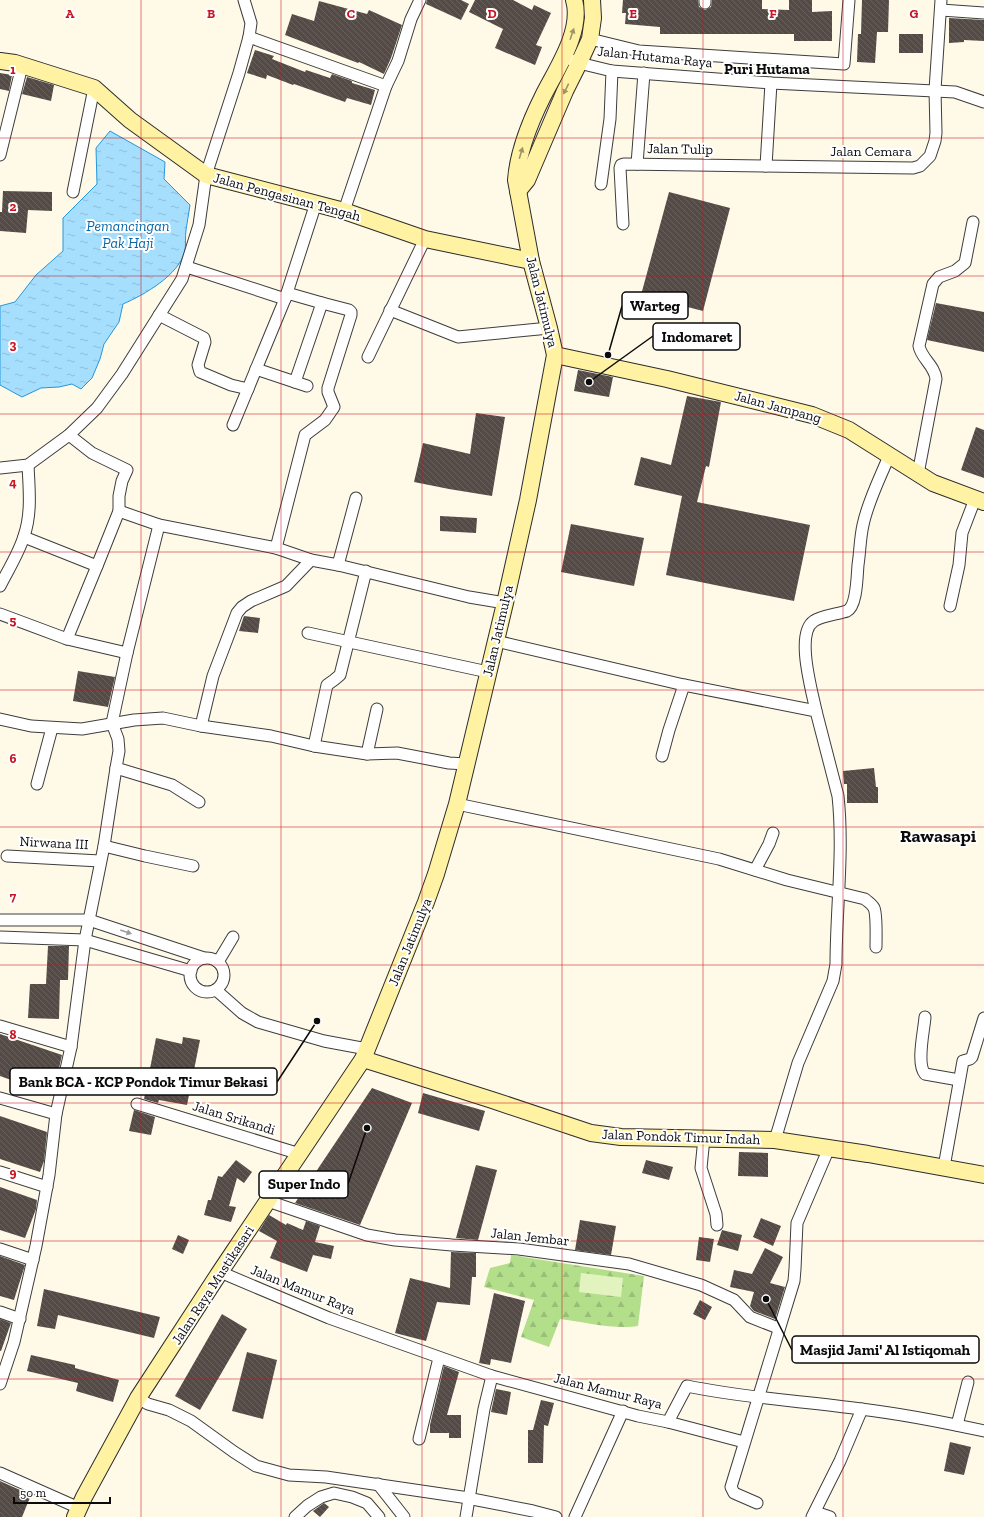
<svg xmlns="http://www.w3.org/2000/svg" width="984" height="1517" font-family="'Zilla Slab',serif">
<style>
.forest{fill:url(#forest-firs)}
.pitch{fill:#e3f3c0}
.water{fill:url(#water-ripples);stroke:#2597db}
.building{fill:url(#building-back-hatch)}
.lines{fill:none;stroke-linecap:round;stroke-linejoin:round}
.street-casing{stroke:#3d3d3d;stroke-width:13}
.secondary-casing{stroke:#2c2c2c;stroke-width:18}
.street{stroke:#fff;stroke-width:11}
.secondary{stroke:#fff2a3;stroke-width:16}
.oneway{fill:#9d9566}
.oneway2{fill:#9d9d9d}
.grid{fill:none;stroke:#c71522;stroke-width:1;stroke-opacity:0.55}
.labels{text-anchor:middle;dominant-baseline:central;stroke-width:4;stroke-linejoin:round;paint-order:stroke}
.street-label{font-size:14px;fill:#0a0a0a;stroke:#fff}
.neighbourhood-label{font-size:15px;font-weight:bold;fill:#0a0a0a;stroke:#fff}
.water-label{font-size:15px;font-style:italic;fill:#0866a7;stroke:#fff}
.district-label{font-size:18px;font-weight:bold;fill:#0a0a0a;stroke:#fff}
.grid-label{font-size:13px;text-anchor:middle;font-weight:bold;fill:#c71522;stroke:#fff;stroke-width:4;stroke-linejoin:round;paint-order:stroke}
.leader{fill:none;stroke:#0a0a0a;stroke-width:1.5}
.callout-dot{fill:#0a0a0a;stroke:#fff;stroke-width:1.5}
.callout{fill:#fff;stroke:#0a0a0a;stroke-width:1.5}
.callout-label{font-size:15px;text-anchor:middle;font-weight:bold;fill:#0a0a0a}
</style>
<defs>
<pattern id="forest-firs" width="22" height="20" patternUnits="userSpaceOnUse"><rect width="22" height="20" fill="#b3df8b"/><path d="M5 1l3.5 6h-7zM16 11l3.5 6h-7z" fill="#99be77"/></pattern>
<pattern id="water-ripples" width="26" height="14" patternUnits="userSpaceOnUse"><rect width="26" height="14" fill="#a6defd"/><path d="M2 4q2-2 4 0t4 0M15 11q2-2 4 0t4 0" fill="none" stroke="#8ebdd8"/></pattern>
<pattern id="building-back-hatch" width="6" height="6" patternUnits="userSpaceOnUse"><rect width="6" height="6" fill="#544b46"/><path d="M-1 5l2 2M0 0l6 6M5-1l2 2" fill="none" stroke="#68605c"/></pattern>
</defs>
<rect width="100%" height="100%" fill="#fffae8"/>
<path class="forest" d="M511 1255 644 1276 638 1326C617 1330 583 1322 560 1319L549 1347 521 1337 534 1300 484 1287 490 1268 510 1263Z"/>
<polygon class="pitch" points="581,1273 623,1278 621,1297 579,1292"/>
<path class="water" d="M110 131 165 162 164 179 190 205C189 213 187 222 186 230 185 237 186 245 185 251 179 275 144 295 123 304L119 322 104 344 100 359 92 378 81 389 72 384 59 387 41 388 22 397 0 385V306L15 302 36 275 63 251V218L97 184 96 148Z"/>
<g class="building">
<polygon points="427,0 461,0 469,4 461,20 426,4"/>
<polygon points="475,0 513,0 532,10 534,5 551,13 536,45 542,47 535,65 495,48 503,29 469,12"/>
<polygon points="623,0 698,0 699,7 705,10 711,7 712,0 762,0 762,9 789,10 789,0 812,0 812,12 832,11 832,41 794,41 794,34 660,34 660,27 625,24 626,13 622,13"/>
<polygon points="862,0 889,0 888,32 877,32 875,63 857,62 858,34 861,34"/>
<polygon points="319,1 367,14 369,10 402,25 391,58 384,74 359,62 358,63 285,35 292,14 314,21"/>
<polygon points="949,18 984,20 984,41 964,40 964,42 949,43"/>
<rect x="899" y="34" width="24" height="19"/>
<polygon points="255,50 274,56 272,59 305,72 306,70 330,78 332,74 352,81 352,83 375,90 371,105 347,98 345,102 294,84 293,85 267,75 266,79 247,73"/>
<polygon points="0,73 12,75 9,91 0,89"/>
<polygon points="27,77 54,85 51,101 22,94"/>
<polygon points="3,191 52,192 52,211 28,210 26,233 0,231 0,212 2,212"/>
<polygon points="669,192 730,208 703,311 641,295"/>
<polygon points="936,303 984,312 984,352 927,340"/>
<polygon points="578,370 613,377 609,397 574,391"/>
<polygon points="687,396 721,402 709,467 706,466 697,502 810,525 794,601 666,575 682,496 634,485 641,457 671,465"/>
<polygon points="476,413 505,417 492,496 449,489 414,482 423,443 470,454"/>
<polygon points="976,427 984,430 984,478 961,470"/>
<polygon points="440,516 477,518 476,533 440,531"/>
<polygon points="571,524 644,538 634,586 561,572"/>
<polygon points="244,616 260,618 258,633 239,631"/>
<polygon points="78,671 115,677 108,707 73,701"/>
<polygon points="874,768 876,787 878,787 878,803 847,803 847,784 844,784 843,771"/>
<polygon points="48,946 69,946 68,980 60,980 59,1019 28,1018 30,984 46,984"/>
<polygon points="0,1034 62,1055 53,1095 0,1076"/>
<polygon points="183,1037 200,1040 187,1105 159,1100 158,1103 144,1099 156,1038 182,1044"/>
<polygon points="372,1088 412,1103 360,1225 295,1203"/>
<polygon points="423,1093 485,1111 479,1131 418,1113"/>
<polygon points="134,1110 155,1117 151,1135 129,1131"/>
<polygon points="0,1116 47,1132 44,1161 40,1172 0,1159"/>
<polygon points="739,1152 768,1153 768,1177 738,1176"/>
<polygon points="236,1160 252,1172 244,1183 237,1178 229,1206 236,1207 231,1222 204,1215 208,1200 211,1200 218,1176 222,1177"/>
<polygon points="646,1160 673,1167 669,1180 642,1173"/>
<polygon points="476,1165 497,1170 478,1240 456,1238"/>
<polygon points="0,1187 37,1200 36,1209 25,1238 0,1230"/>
<polygon points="269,1215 286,1225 287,1223 303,1230 306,1221 320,1226 315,1242 334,1246 331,1259 313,1255 307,1272 270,1258 277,1241 259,1231"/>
<polygon points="761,1218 781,1226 773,1246 753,1237"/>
<polygon points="580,1220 616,1226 611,1255 575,1250"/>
<polygon points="722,1230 742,1235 738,1251 717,1245"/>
<polygon points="178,1235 189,1240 183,1254 172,1249"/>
<polygon points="699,1237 714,1239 710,1262 696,1260"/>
<polygon points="765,1248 783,1257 770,1283 785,1287 775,1319 754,1311 750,1306 754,1292 730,1287 734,1270 752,1274"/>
<polygon points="451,1252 476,1253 476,1277 472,1277 470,1305 437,1302 426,1341 395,1333 410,1278 450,1288"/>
<polygon points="0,1256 25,1265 14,1300 0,1296"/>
<polygon points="44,1289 160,1317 154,1338 58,1315 55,1329 37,1326"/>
<polygon points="494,1293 525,1301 511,1363 491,1359 490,1365 479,1363"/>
<polygon points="700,1300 712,1307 705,1320 693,1314"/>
<polygon points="222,1314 247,1329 200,1410 175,1396"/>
<polygon points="0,1319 11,1323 1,1351 0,1351"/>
<polygon points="247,1352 277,1360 263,1419 232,1411"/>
<polygon points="31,1355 75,1365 75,1368 119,1380 113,1402 76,1391 78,1383 27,1371"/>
<polygon points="444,1366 459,1372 447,1415 461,1415 461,1438 449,1438 449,1433 430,1433 430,1425"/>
<polygon points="496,1389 511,1392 507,1415 491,1412"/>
<polygon points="541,1400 554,1403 548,1426 544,1425 543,1463 528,1463 528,1430 533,1430"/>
<polygon points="950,1442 971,1447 964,1475 944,1471"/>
<polygon points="0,1481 31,1495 22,1517 0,1517"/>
<polygon points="324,1503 329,1507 320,1517 313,1511"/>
</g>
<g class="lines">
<g class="street-casing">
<g id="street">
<polyline points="705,3 705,0"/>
<polyline points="941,10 984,13"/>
<polyline points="249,37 386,86"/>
<polyline points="590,39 639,51 844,64 849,0"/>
<polyline points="564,57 579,63 612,71 771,83 955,92 984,102"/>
<polyline points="0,155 22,66"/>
<polyline points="637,164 644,73"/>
<polyline points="766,166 771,83"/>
<polyline points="601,184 610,119 612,71"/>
<polyline points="73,192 94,88"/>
<polyline points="344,211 386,86 398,61 411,19 420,0"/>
<polyline points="623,224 620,168 621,165 624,164 913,168 920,166 930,156 935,141 936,133 935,90 941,0"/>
<polyline points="187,267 285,299"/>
<polyline points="287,293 322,303 295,382"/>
<polyline points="390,310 458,337 549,328"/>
<polyline points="159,315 204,338 205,342 198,365 200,372 231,385 248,389"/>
<polyline points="368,357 425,239"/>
<polyline points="256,369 307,386"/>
<polyline points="233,425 285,299 316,203"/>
<polyline points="0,468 28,465 69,435 97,408 122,374 182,279 199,225 206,175 239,73 249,37 251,23 244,0"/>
<path d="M918 474 936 379C935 366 921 358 919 346L933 284 939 277 955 271 965 263 973 222"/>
<polyline points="119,511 159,525 276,548 311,560 338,565 356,498"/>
<polyline points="24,537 97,566 119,511 119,496 122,481 127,470 92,453 69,435"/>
<polyline points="276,548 305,435 325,420 334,407 328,392 328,388 351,315 351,312 349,310 322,303"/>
<polyline points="338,565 469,597 505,603"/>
<path d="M0 586C8 570 19 553 24 536 32 513 29 488 28 465"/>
<polyline points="950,606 959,565 962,533 975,499"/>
<polyline points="0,614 67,639 127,653 159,525"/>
<polyline points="308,633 488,672"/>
<polyline points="67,639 97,566"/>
<path d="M496 641 684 685 816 711 838 796C844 852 836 909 836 964L833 981 798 1063 775 1140"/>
<path d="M816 711C812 691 795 633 814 621 821 616 838 614 847 611 857 606 857 576 858 565 860 552 860 538 863 525 868 501 880 478 889 456"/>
<polyline points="0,719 31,726 82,729 134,720 163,718 201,726 271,736 314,746 367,754 397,753 449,763 466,764"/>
<polyline points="201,726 213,676 237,613 242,607 251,601 286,586 311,560"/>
<polyline points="314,746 327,685 334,680 340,675 366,571"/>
<polyline points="367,754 377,709"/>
<polyline points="662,756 669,730 684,685"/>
<polyline points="116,768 172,785 199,802"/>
<polyline points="37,784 52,728"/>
<path d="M457 804 719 859 787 880 865 899C868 902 872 904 874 908 877 915 876 939 876 947"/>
<polyline points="104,846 145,856 193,866"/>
<polyline points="7,856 100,861"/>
<polyline points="755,870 769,844 773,833"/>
<polyline points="0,920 89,920 204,958"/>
<polyline points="0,937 85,940 191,971"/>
<circle cx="207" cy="975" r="17"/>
<polyline points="218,962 233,937"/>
<polyline points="216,990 242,1013 258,1022 324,1041 367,1049"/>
<path d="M925 1017C924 1031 916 1064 925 1074L959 1080"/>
<polyline points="0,1026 71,1047"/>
<polyline points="0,1098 56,1114"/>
<polyline points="137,1104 300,1154"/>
<polyline points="704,1138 701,1168 716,1214 717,1225"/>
<polyline points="944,1167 963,1061 970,1059 972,1057 984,1018"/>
<polyline points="0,1172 47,1187"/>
<polyline points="268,1201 367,1235 395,1240 452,1245 519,1249 629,1264 701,1285 734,1300 750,1317 778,1328"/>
<polyline points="0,1249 33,1260"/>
<path d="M220 1272 329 1318 492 1376 638 1416 668 1422 687 1386C744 1398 803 1401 861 1409 902 1414 943 1422 984 1431"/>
<polyline points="0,1312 20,1319"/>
<polyline points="0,1384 14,1342 36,1246 49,1175 56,1114 71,1047 85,940 104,846 116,768 119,751 118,739 112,723 127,653"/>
<polyline points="138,1398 148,1404 169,1410 191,1421 234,1452 256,1466 289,1475 326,1477 462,1497 533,1511 556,1517"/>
<polyline points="668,1422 744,1442"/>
<polyline points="957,1425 968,1382"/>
<polyline points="419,1439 439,1358"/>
<polyline points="0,1473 79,1508"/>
<polyline points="378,1484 404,1517"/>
<polyline points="757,1503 734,1493 731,1487 794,1281 795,1269 797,1223 829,1148"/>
<polyline points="815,1512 830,1517"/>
<polyline points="295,1517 307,1506 321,1497 334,1493 352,1497 367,1503 379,1517"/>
<polyline points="466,1517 484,1409 492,1376"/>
<polyline points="575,1517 623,1411"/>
<polyline points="812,1517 840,1461 862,1409"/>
</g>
</g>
<g class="secondary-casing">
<g id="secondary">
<polyline points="0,61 15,63 94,88 130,120 206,175 344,211 425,239 531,261"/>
<polyline points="518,191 527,180 565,91 579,63 590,39 593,18 592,0"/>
<polyline points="555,355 667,379 812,415 849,430 933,483 984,502"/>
<polyline points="363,1059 492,1100 591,1133 621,1137 775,1140 868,1154 984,1175"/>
<path d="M75 1517 84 1497 138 1398 220 1272 363 1059 426 902 436 874 457 804 505 603 528 500 555 355 549 328 531 261 516 180C518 152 530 122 543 96 556 70 583 31 574 0"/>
</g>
</g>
<use href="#street" class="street"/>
<use href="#secondary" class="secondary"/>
</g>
<defs><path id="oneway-solid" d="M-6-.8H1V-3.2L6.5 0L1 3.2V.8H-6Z"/></defs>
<g class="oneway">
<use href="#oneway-solid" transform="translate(572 34) rotate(-71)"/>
<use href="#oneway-solid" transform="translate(566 89) rotate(116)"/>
<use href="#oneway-solid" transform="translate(521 153) rotate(-73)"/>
</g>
<use class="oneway2" href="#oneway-solid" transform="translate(126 932) rotate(19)"/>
<path class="grid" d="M141 0V1517M281 0V1517M422 0V1517M562 0V1517M703 0V1517M843 0V1517M0 138H984M0 276H984M0 414H984M0 552H984M0 690H984M0 827H984M0 965H984M0 1103H984M0 1241H984M0 1379H984"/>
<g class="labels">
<g class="street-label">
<text transform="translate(655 57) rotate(6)">Jalan Hutama Raya</text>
<text transform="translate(680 149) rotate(1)">Jalan Tulip</text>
<text x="871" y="151">Jalan Cemara</text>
<text transform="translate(287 197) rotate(15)">Jalan Pengasinan Tengah</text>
<text transform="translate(542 302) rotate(76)">Jalan Jatimulya</text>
<text transform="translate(778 407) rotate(15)">Jalan Jampang</text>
<text transform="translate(498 631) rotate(-77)">Jalan Jatimulya</text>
<text transform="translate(54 843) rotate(3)">Nirwana III</text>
<text transform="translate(410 942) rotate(-68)">Jalan Jatimulya</text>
<text transform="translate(234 1118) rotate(17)">Jalan Srikandi</text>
<text transform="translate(681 1137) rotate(2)">Jalan Pondok Timur Indah</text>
<text transform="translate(530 1237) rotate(6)">Jalan Jembar</text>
<text transform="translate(213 1285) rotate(-57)">Jalan Raya Mustikasari</text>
<text transform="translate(303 1290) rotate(22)">Jalan Mamur Raya</text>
<text transform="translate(608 1391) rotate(14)">Jalan Mamur Raya</text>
</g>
<g class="neighbourhood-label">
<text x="767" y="69">Puri Hutama</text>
</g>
<g class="water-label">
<text x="128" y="226">Pemancingan<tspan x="128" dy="17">Pak Haji</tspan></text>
</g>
<g class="district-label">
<text x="938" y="836">Rawasapi</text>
</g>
</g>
<g class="grid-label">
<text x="70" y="18">A</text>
<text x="211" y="18">B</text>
<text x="351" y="18">C</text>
<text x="492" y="18">D</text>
<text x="633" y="18">E</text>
<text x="773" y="18">F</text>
<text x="914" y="18">G</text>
<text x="13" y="74">1</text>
<text x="13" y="211">2</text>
<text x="13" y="349">3</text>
<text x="13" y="487">4</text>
<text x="13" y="625">5</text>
<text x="13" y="763">6</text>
<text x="13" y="901">7</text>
<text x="13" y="1039">8</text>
<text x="13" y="1177">9</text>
</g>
<path class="leader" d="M608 355L622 306M589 382L653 336M317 1021L277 1082M367 1128L348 1184M766 1299L792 1350"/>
<g class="callout-dot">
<circle cx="608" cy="355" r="4"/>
<circle cx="589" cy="382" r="4"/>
<circle cx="317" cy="1021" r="4"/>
<circle cx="367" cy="1128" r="4"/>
<circle cx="766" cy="1299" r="4"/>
</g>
<g class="callout">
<rect x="622" y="292" width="66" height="27" rx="4"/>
<rect x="653" y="323" width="87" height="27" rx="4"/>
<rect x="10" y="1068" width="267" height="27" rx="4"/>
<rect x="259" y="1171" width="89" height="27" rx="4"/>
<rect x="792" y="1336" width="187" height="27" rx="4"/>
</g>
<g class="callout-label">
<text x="655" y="311">Warteg</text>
<text x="697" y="342">Indomaret</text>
<text x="143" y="1087">Bank BCA - KCP Pondok Timur Bekasi</text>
<text x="304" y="1189">Super Indo</text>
<text x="885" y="1355">Masjid Jami' Al Istiqomah</text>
</g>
<path d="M14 1497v6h96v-6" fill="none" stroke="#0a0a0a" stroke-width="2"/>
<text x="20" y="1497" font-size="12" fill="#0a0a0a" stroke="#ffffff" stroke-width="3" paint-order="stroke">50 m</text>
</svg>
